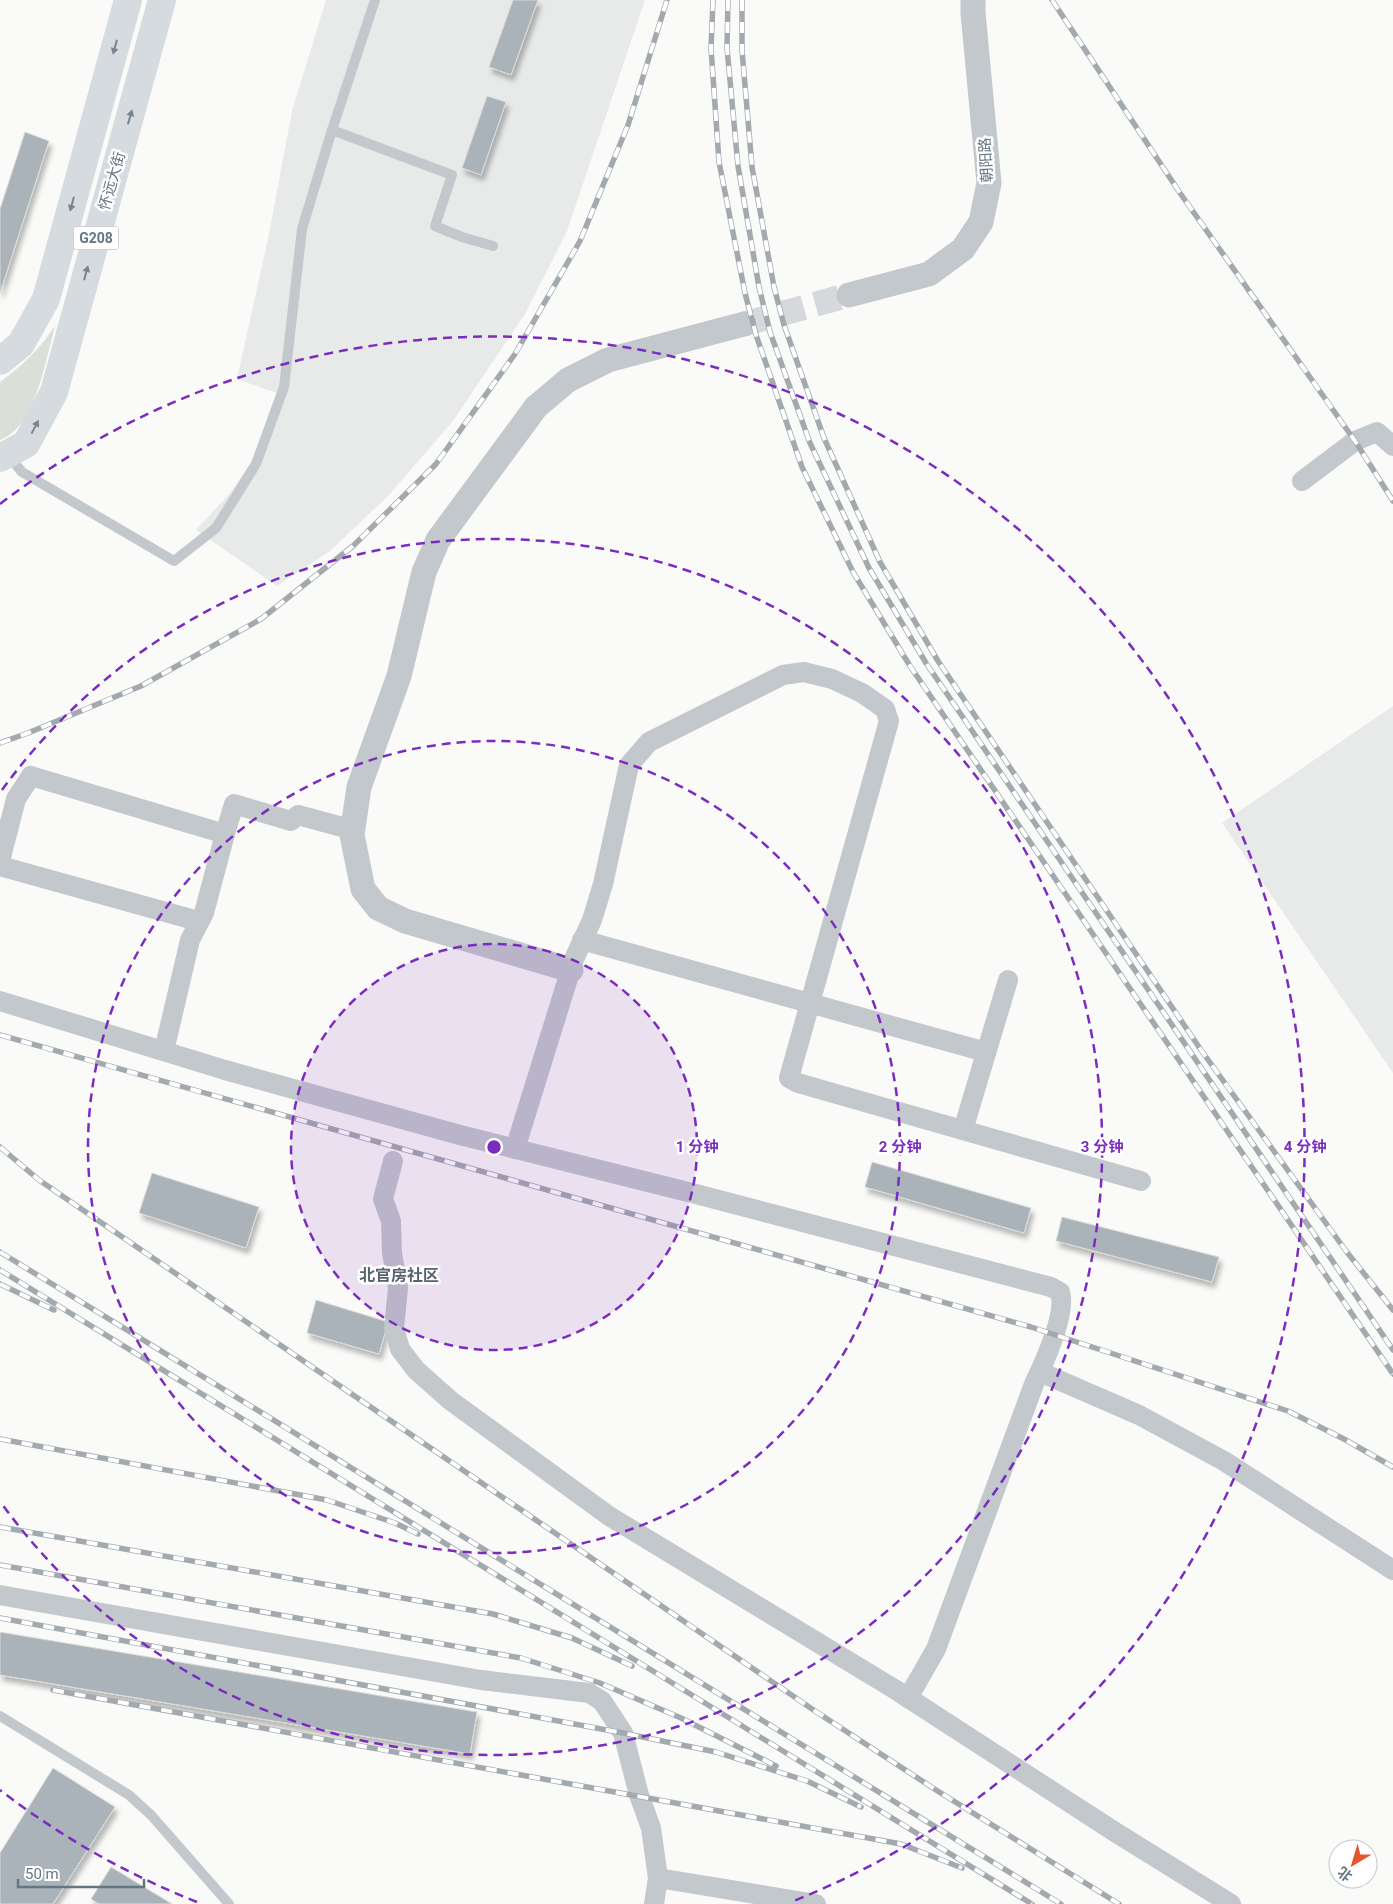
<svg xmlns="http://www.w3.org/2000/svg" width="1393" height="1904" font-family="Roboto,'Noto Sans SC',sans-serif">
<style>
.built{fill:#e8e9e9}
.green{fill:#dadfd7}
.building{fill:#aab3b9;stroke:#dcdcda;filter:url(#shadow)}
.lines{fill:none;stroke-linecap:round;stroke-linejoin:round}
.tertiary-tunnel{stroke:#d5d9db;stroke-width:25;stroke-dasharray:25 12;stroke-linecap:butt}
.service{stroke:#c3c8cc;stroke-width:10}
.minor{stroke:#c3c8cc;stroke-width:20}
.tertiary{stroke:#c3c8cc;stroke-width:25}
.trunk{stroke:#d6dbdf;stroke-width:28}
.rail-casing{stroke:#a2aab0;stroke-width:5.5}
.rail{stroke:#fff;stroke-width:4;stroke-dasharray:11;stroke-linecap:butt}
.oneway{fill:#768591}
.ring{fill:none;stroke:#7b2cbf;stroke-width:2.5;stroke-dasharray:9 6}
.labels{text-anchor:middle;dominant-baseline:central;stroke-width:5;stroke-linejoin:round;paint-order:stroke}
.shield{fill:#fff;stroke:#939fa8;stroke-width:1}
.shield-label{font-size:14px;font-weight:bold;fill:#657683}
.street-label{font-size:15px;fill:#657683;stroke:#fff}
.neighbourhood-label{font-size:16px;font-weight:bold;fill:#57646e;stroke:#fff}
.centre{fill:#7b2cbf;stroke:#fff;stroke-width:2.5}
.ring-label{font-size:15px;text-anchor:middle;font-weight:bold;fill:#7b2cbf;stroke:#fff;stroke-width:5;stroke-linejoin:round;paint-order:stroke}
</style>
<defs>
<filter id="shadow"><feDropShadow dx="3" dy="5.5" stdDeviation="2.5" flood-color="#0004"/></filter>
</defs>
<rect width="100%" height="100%" fill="#fafaf8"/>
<g class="built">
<polygon points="326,0 645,0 567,231 525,314 453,421 388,496 330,551 277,586 196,530 230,493 255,457 277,393 237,379 268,239 292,111"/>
<polygon points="1393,706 1393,1073 1222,823"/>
</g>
<path class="green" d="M55 326C46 359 35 428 0 440V382C22 366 40 349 55 326Z"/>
<g class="building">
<polygon points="513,0 538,0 511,75 489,67"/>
<polygon points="487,96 506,102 481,175 462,168"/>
<polygon points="25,132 49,141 0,293 0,209"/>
<polygon points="872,1162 1031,1208 1024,1233 865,1187"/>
<polygon points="152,1173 259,1207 246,1248 139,1213"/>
<polygon points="1062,1217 1219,1257 1212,1282 1056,1241"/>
<polygon points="316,1300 388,1322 379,1354 307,1333"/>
<polygon points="0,1632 477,1712 470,1754 0,1675"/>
<polygon points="53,1768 115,1807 53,1904 0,1904 0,1853"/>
<polygon points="111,1867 172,1904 99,1904 91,1899"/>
</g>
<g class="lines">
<polyline class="tertiary-tunnel" points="744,324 849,295"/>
<g class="service">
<polyline points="332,130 452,175 435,226 462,237 493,246"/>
<polyline points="8,455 22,472 174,561 216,528 256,464 284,387 302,229 332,130 375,0"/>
<polyline points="0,1716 129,1795 151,1815 229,1904"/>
</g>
<g class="minor">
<polyline points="1302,481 1355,441 1377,432 1393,446"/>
<polyline points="0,861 16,799 31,776 225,834 234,804 291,821 298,815 353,830"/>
<polyline points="0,866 198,921"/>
<polyline points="582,940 986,1052"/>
<path d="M0 1001 225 1070 460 1135 696 1194 1051 1287 1060 1292C1067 1313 1044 1363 1034 1384L936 1649 908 1698"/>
<polyline points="164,1051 190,940 204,913 225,834"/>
<polyline points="963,1130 1008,980"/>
<polyline points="515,1149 574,959 592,920 603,884 629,765 649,742 783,675 804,672 832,679 862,693 885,709 889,721 789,1078 798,1083 1141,1181"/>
<polyline points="393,1161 383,1199 391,1221 392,1253 398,1288 394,1328 400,1349 416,1370 451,1401 609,1516 896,1690 1115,1832 1231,1904"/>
<polyline points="1040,1372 1139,1415 1224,1461 1393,1570"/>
<polyline points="0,1595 481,1680 589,1693 602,1701 623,1733 639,1795 651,1828 658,1878 654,1904"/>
<polyline points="658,1878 816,1904"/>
</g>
<g class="tertiary">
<polyline points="849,295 929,274 963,249 981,222 989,183 973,13 973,0"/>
<polyline points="571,970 405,921 378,908 363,889 352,835 359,787 399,676 424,572 438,540 536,407 568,380 608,360 744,324"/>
</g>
<g class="trunk">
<polyline points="0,361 21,344 46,299 128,0"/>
<polyline points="0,458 26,444 54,392 162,0"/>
</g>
<g class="rail-casing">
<g id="rail">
<polyline points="713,0 711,48 719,162 745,293 756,335 802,467 853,572 910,666 1393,1374"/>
<polyline points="728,0 727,48 738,166 759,287 770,332 810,443 869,568 926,663 1393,1350"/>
<polyline points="742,0 742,50 752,167 774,287 784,325 824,438 880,562 938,661 1201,1050 1346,1251 1393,1310"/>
<polyline points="1052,0 1180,193 1355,441 1393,501"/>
<polyline points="0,743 28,733 141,686 261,619 353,546 436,464 515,354 580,241 628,125 667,0"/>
<polyline points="0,1035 1031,1327 1288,1411 1344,1439 1393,1467"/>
<polyline points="0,1147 39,1180 815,1711 936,1790 1119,1904"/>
<polyline points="0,1252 1061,1904"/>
<polyline points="0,1270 1032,1904"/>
<polyline points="0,1284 54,1310"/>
<polyline points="0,1439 327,1500 395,1523 418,1534"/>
<polyline points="0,1527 493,1614 572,1638 632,1666"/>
<polyline points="0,1565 521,1658 600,1683 681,1718 776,1766"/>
<polyline points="0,1618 623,1733 716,1752 807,1781 861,1807"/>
<polyline points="53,1690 901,1844 962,1868"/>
</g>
</g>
<use href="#rail" class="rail"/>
</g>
<defs><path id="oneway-solid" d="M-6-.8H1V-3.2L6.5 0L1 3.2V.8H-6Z" transform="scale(1.25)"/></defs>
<g class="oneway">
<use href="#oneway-solid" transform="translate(115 47) rotate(105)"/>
<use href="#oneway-solid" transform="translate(130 117) rotate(-74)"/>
<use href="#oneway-solid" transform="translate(72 204) rotate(105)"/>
<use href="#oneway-solid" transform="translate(86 273) rotate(-75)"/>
<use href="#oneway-solid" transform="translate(35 427) rotate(-62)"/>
</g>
<circle cx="494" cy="1147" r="203" fill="#7b2cbf" fill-opacity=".12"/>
<g class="ring">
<circle cx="494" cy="1147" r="203"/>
<circle cx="494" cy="1147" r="406"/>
<path d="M2 790A608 608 0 1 1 2 1504"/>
<path d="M197 1902A811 811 0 0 1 0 1790M0 504A811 811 0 1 1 791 1902"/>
</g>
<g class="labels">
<rect class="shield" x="73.5" y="226.5" width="45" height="23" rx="4"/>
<g class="shield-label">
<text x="96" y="238">G208</text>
</g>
<g class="street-label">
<text transform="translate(986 160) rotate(-93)">朝阳路</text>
<text transform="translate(112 181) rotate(-74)">怀远大街</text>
</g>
<g class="neighbourhood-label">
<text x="399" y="1275">北官房社区</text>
</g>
</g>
<circle cx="494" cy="1147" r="8" class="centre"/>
<g class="ring-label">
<text x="697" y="1152">1 分钟</text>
<text x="900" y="1152">2 分钟</text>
<text x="1102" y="1152">3 分钟</text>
<text x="1305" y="1152">4 分钟</text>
</g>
<g transform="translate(1353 1864) rotate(218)"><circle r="24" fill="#ffffff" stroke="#c1c8cd"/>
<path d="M0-4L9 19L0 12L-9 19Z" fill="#e4572e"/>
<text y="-8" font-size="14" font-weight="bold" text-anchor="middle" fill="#657683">北</text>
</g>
<path d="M18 1879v8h126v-8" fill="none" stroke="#657683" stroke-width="2.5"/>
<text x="25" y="1879" font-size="15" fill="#657683" stroke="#ffffff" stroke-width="4" paint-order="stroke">50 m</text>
</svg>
